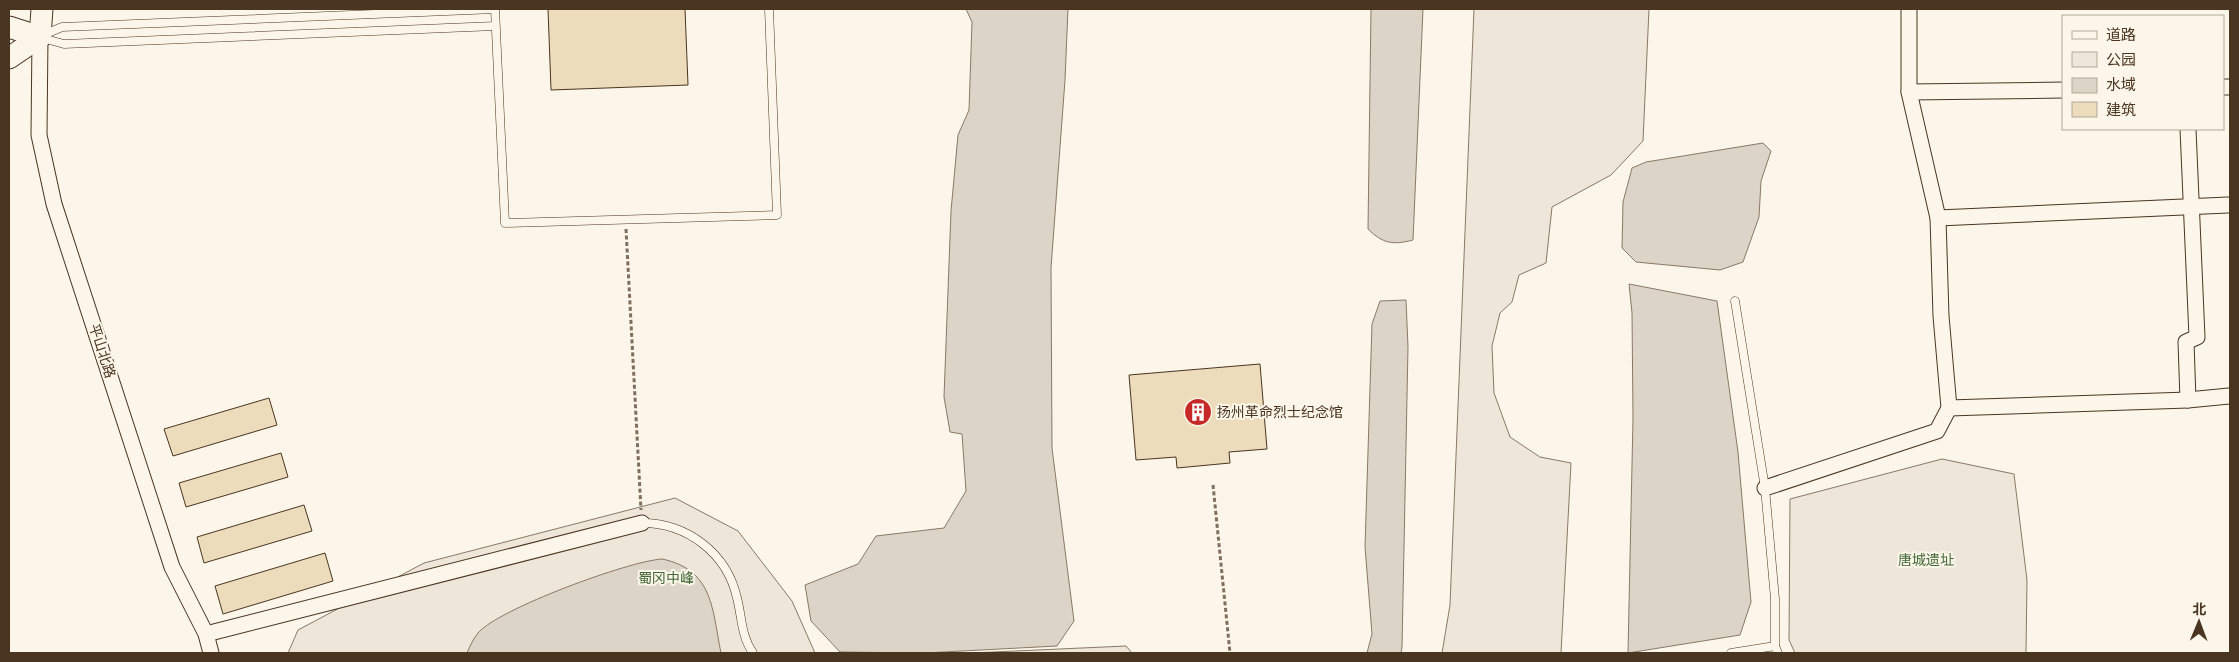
<svg xmlns="http://www.w3.org/2000/svg" width="2239" height="662" font-family="'Fira Sans Condensed','Noto Sans SC',sans-serif">
<style>
.green{fill:#ede6d9;stroke:#887966}
.water{fill:#dcd4c6;stroke:#887966}
.building{fill:#ecdcbc;stroke:#4a3520}
.lines{fill:none;stroke-linecap:round;stroke-linejoin:round}
.lane-casing{stroke:#4a3520;stroke-width:9}
.street-casing{stroke:#4a3520;stroke-width:17}
.secondary-casing{stroke:#4a3520;stroke-width:23}
.path{stroke:#7f6f5c;stroke-width:3;stroke-dasharray:4 2.5;stroke-linecap:butt}
.lane{stroke:#fbf6e9;stroke-width:8}
.street{stroke:#fbf6e9;stroke-width:15}
.secondary{stroke:#fbf6e9;stroke-width:21}
.labels{text-anchor:middle;dominant-baseline:central;stroke-width:4;stroke-linejoin:round;paint-order:stroke}
.street-label{font-size:14px;fill:#4a3520;stroke:#fbf6e9}
.poi-label{font-size:14px;fill:#4a3520;stroke:#fbf6e9;text-anchor:start}
.park-label{font-size:14px;fill:#436837;stroke:#fbf6e9}
</style>
<rect width="100%" height="100%" fill="#fbf6e9"/>
<g class="green">
<polygon points="1474,9 1649,9 1643,141 1611,175 1552,207 1546,263 1519,275 1512,302 1500,313 1492,346 1494,393 1510,437 1540,457 1571,463 1561,653 1442,653 1450,605"/>
<polygon points="1942,459 2014,474 2027,580 2026,653 1795,653 1789,640 1790,499"/>
<polygon points="675,498 738,531 792,601 815,653 288,653 298,630 424,563"/>
<polygon points="1126,646 1132,653 971,653"/>
</g>
<g class="water">
<polygon points="966,9 1068,9 1065,80 1051,268 1052,448 1074,621 1057,646 924,653 840,652 811,621 805,585 858,564 876,536 944,528 966,491 962,434 950,432 944,397 951,211 958,135 969,110 972,22"/>
<path d="M1371 9H1423L1413 240C1393 245 1383 244 1368 229Z"/>
<polygon points="1763,143 1771,151 1761,181 1759,217 1743,262 1720,270 1636,262 1622,248 1623,202 1632,168 1646,162"/>
<polygon points="1629,284 1717,301 1738,452 1751,602 1740,635 1628,653 1633,418 1632,313"/>
<polygon points="1406,300 1408,347 1402,647 1401,653 1367,653 1372,634 1365,547 1372,324 1380,301"/>
<path d="M662 559C714 570 712 610 721 653H467C470 646 473 639 478 633 498 609 629 561 662 559Z"/>
</g>
<g class="building">
<polygon points="548,9 685,9 688,85 551,90"/>
<polygon points="1260,364 1267,449 1229,452 1230,463 1177,468 1176,457 1136,460 1129,375"/>
<polygon points="269,398 277,425 173,456 164,429"/>
<polygon points="281,453 288,477 186,507 179,483"/>
<polygon points="304,505 312,531 204,563 197,537"/>
<polygon points="325,553 333,581 223,614 215,586"/>
</g>
<g class="lines">
<g class="lane-casing">
<g id="lane">
<polyline points="495,9 505,223 777,215 769,9"/>
<polyline points="41,36 62,27 495,9"/>
<polyline points="42,38 64,44 495,26"/>
<polyline points="1735,301 1765,488 1775,599 1775,646 1778,653"/>
<path d="M642 523C687 523 727 553 737 598 742 617 741 636 753 653"/>
<polyline points="1731,653 1775,646"/>
</g>
</g>
<g class="street-casing">
<g id="street">
<polyline points="40,37 39,135 54,204 172,567 206,634 211,653"/>
<polyline points="2223,87 2230,87"/>
<polyline points="1909,92 2063,90"/>
<polyline points="2188,129 2197,337 2186,342 2188,400"/>
<polyline points="1938,218 2228,205"/>
<polyline points="1949,408 2188,400 2229,396"/>
<polyline points="1765,488 1937,431 1949,408 1941,316 1938,218 1909,92 1909,9"/>
<polyline points="206,634 642,523"/>
</g>
</g>
<g class="secondary-casing">
<g id="secondary">
<polyline points="9,27 40,37"/>
<polyline points="40,37 42,9"/>
<polyline points="9,58 40,37"/>
</g>
</g>
<g class="path">
<polyline points="626,229 641,510"/>
<polyline points="1213,485 1230,653"/>
</g>
<use href="#lane" class="lane"/>
<use href="#street" class="street"/>
<use href="#secondary" class="secondary"/>
</g>
<defs>
<g id="building-disc" transform="scale(1.4375)"><circle r="9.5" fill="#c62828" stroke="#fbf6e9"/><path d="M-4-6H4V6H1V3H-1V6H-4ZM-2.5-4.3h1.7v1.8h-1.7ZM.8-4.3h1.7v1.8H.8ZM-2.5-1h1.7V.8h-1.7ZM.8-1h1.7V.8H.8Z" fill="#fff"/></g>
</defs>
<g fill-rule="evenodd">
<use href="#building-disc" x="1198" y="412"/>
</g>
<g class="labels">
<g class="street-label">
<text transform="translate(102 351) rotate(72)">平山北路</text>
</g>
<g class="poi-label">
<text x="1217" y="412">扬州革命烈士纪念馆</text>
</g>
<g class="park-label">
<text x="1926" y="560">唐城遗址</text>
<text x="666" y="578">蜀冈中峰</text>
</g>
</g>
<rect width="2239" height="662" fill="none" stroke="#4a3520" stroke-width="20"/>
<rect x="2062" y="15" width="162" height="115" fill="#fbf6e9" stroke="#b4a999"/>
<rect x="2072" y="31" width="25" height="8" fill="#fbf6e9" stroke="#b4a999"/>
<text x="2106" y="40" font-size="15" fill="#4a3520">道路</text>
<rect x="2072" y="52" width="25" height="15" fill="#ede6d9" stroke="#b4a999"/>
<text x="2106" y="65" font-size="15" fill="#4a3520">公园</text>
<rect x="2072" y="78" width="25" height="15" fill="#dcd4c6" stroke="#b4a999"/>
<text x="2106" y="90" font-size="15" fill="#4a3520">水域</text>
<rect x="2072" y="102" width="25" height="15" fill="#ecdcbc" stroke="#b4a999"/>
<text x="2106" y="115" font-size="15" fill="#4a3520">建筑</text>
<g transform="translate(2199 622) rotate(1)" stroke="#fbf6e9" stroke-width="4" paint-order="stroke">
<path d="M0-4L9 19L0 12L-9 19Z" fill="#4a3520"/>
<text y="-8" font-size="14" font-weight="bold" text-anchor="middle" fill="#4a3520">北</text>
</g>
</svg>
